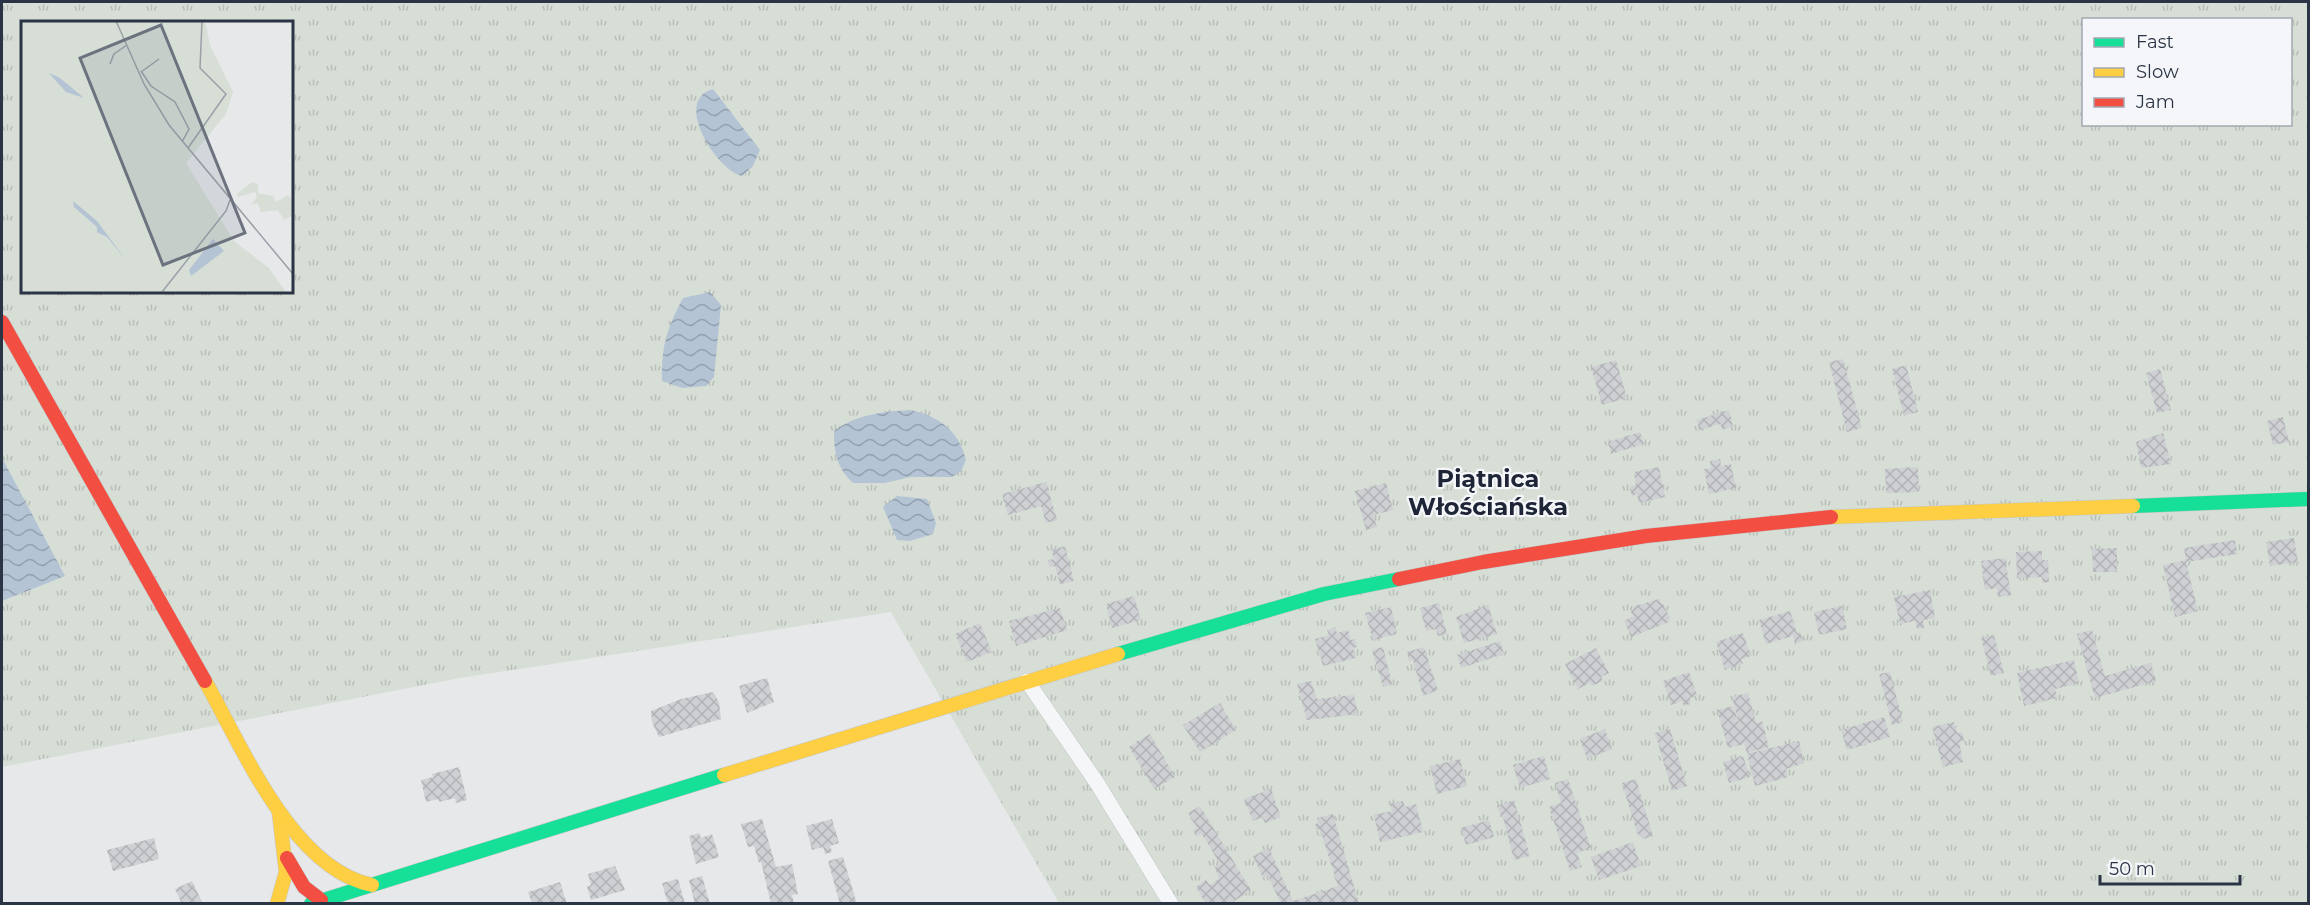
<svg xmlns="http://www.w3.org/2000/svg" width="2310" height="905" font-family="Montserrat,sans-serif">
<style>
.park{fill:url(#park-tufts);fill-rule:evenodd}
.water{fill:url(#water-waves)}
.building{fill:url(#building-cross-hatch)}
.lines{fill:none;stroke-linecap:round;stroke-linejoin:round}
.street-casing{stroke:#c4c6c8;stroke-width:16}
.fast-casing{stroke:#c4c6c8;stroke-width:15}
.slow-casing{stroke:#c4c6c8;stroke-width:15}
.jam-casing{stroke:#c4c6c8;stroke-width:15}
.street{stroke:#f5f6f7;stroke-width:15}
.fast{stroke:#16e098;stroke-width:14}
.slow{stroke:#ffcf43;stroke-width:14}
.jam{stroke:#f24e42;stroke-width:14}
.labels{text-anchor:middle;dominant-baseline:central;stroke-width:4.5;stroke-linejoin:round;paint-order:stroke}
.quarter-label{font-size:24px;font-weight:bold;fill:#1d2536;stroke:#f4f6f9}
.inset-road{fill:none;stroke:#9ba0a8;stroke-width:1.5}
.view{fill:#6c737f;fill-opacity:0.15;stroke:#6c737f;stroke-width:3}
.inset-edge{fill:none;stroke:#2b3445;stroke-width:3}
</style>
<defs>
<pattern id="park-tufts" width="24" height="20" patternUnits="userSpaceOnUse" patternTransform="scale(1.5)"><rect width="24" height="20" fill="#d6ded6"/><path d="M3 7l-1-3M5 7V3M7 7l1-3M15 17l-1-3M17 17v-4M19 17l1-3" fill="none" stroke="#b8bfb9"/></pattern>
<pattern id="water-waves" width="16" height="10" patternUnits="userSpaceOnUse" patternTransform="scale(1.5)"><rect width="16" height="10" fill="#b4c4d5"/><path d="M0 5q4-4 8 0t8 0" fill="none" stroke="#93a0af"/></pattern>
<pattern id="building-cross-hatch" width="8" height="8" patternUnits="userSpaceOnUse" patternTransform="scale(1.5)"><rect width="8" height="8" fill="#ced0d3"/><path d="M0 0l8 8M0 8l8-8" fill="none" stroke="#b1b3b6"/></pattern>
</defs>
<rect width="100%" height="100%" fill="#e6e8ea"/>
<path class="park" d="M2 2H2308V903H1059L891 612 460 678 2 767ZM2084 20H2290V124H2084ZM22 22H291V291H22Z"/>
<g class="water">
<path d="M713 89 760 150 753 166 742 176C716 170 672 100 713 89Z"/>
<path d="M710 292 721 305 714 377 706 386 682 388 662 381C661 346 667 328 683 298Z"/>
<path d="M910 410C939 416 959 431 966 460L961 471 952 477H910L885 483H853C837 468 834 453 834 431 857 414 882 412 910 410Z"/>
<polygon points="2,458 65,576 2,601"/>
<polygon points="897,496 927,499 936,523 933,534 910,541 897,540 883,507"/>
</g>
<g class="building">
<polygon points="1843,359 1862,428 1847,432 1829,362"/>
<polygon points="1616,360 1627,398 1602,405 1591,367"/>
<polygon points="1906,365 1918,412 1904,416 1892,369"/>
<polygon points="2160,369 2171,410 2157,413 2146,373"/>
<polygon points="1729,410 1733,426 1722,430 1721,424 1699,430 1697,420"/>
<polygon points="2283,417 2289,442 2273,445 2267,421"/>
<polygon points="1640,432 1644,444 1611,454 1608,442"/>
<polygon points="2163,433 2171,464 2141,468 2136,442"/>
<polygon points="1720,459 1721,466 1731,464 1736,488 1709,494 1704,469 1711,468 1710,461"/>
<polygon points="1659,467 1665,497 1639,503 1637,494 1632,496 1630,487 1636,485 1634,472"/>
<polygon points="1918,467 1919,492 1886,493 1885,469"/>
<polygon points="1046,482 1057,520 1046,523 1041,506 1008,515 1002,494"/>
<polygon points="1386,483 1393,510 1373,515 1377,527 1366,530 1355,491"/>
<polygon points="2294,538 2298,562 2270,566 2266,542"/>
<polygon points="2235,540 2237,554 2186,562 2198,611 2175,617 2163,565 2186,560 2184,548"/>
<polygon points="1065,546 1074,581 1060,584 1055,566 1049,567 1048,560 1054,559 1051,550"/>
<polygon points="2117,548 2117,572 2093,572 2092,549"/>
<polygon points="2042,551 2042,560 2048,560 2049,582 2042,583 2042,577 2017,578 2016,552"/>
<polygon points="2005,558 2011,595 1998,597 1997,588 1985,590 1981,561"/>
<polygon points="1930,590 1935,618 1923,620 1924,628 1917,629 1915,621 1900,624 1894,597"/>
<polygon points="1134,596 1141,620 1112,628 1106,604"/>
<polygon points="1659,599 1670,617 1669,622 1631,637 1624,621 1633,616 1631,612 1635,606"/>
<polygon points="1439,603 1447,634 1438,636 1436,629 1426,631 1420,608"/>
<polygon points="1488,605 1497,634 1464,643 1456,617"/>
<polygon points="1842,606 1847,629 1819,635 1814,612"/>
<polygon points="1391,607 1397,634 1373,640 1365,613"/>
<polygon points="1060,608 1067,630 1016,646 1009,621"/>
<polygon points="1790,611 1797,633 1800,632 1803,641 1795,644 1793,636 1766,644 1759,620"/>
<polygon points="980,623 992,652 967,662 955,634"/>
<polygon points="1335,627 1337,633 1348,630 1351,640 1355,639 1357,647 1353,648 1356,658 1323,666 1315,639 1329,635 1327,630"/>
<polygon points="2092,630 2105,676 2151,663 2156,681 2095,698 2077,634"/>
<polygon points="1743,633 1751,656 1741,659 1743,664 1725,670 1716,642"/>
<polygon points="1994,635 2004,673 1991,676 1981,638"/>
<polygon points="1500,641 1504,654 1461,668 1457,655"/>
<polygon points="1383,647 1392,684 1383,687 1372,650"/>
<polygon points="1424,647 1438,690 1423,696 1413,660 1409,661 1407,652"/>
<polygon points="1596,648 1609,673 1601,677 1603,681 1592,686 1590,683 1578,689 1565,664"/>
<polygon points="2074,660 2079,683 2055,689 2057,698 2024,706 2017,673"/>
<polygon points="1689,672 1697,695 1690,698 1690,704 1684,706 1682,701 1671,705 1663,681"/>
<polygon points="1890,672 1903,722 1892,725 1879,674"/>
<polygon points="767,678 774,702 747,713 739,686"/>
<polygon points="1311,681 1317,699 1354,695 1358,714 1307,720 1297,684"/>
<polygon points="713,692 719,702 721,719 659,737 652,722 651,711 681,699"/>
<polygon points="1748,693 1756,723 1762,721 1769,747 1747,753 1744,744 1728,748 1717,710 1733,706 1740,727 1732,697"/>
<polygon points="1220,703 1236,730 1200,752 1183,725"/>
<polygon points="1884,717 1890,737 1847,750 1841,730"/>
<polygon points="1954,722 1957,733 1962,732 1964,741 1959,742 1963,762 1943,767 1932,727"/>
<polygon points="1605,729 1612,749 1587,759 1580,739"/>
<polygon points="1670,729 1687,786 1672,791 1655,733"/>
<polygon points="1150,734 1175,777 1154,789 1129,747"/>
<polygon points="1799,741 1804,763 1786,769 1788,777 1755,786 1747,754"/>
<polygon points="1544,756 1550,779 1520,788 1513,765"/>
<polygon points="1743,756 1750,777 1729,783 1723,762"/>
<polygon points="1460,759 1467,786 1437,794 1430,766"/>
<polygon points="459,767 467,800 456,803 455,798 439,802 438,799 426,802 421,780 433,777 432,774"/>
<polygon points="1568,779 1591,848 1577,853 1582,867 1570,871 1549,807 1561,803 1555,783"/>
<polygon points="1636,779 1653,836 1644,839 1637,833 1622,783"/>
<polygon points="1271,789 1281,817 1265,823 1263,817 1253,821 1244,799"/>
<polygon points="1514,800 1530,856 1514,860 1503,817 1501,817 1497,806"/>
<polygon points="1403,801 1405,807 1416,804 1423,832 1380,842 1374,815 1392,811 1390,804"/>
<polygon points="1200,806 1251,890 1230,904 1206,904 1196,887 1206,880 1210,885 1219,879 1215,867 1220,864 1205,839 1201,834 1196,836 1193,830 1197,828 1188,813"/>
<polygon points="1333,814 1359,904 1281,904 1268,876 1263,878 1253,856 1269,848 1293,901 1338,886 1320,829 1317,830 1315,824 1318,823 1317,818"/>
<polygon points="762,819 776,867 792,864 798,894 792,895 794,904 771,904 761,862 759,863 754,846 748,847 741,824"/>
<polygon points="832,819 839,843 830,846 832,852 825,854 823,847 812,850 806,826"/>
<polygon points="1489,820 1494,837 1466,845 1461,828"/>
<polygon points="699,833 701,838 712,834 719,857 696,864 689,836"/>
<polygon points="154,838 159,859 113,871 107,850"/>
<polygon points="1633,842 1641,866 1599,880 1591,857"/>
<polygon points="843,857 857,904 840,904 828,861"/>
<polygon points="615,866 625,890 591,900 587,887 591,885 588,874"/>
<polygon points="702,876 710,904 695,904 689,880"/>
<polygon points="678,879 685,904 668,904 662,883"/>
<polygon points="192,881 203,904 182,904 175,889"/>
<polygon points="560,882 567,904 532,904 528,892"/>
</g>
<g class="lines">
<g class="street-casing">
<polyline id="street" points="1027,681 1097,783 1171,904"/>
</g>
<g class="fast-casing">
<g id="fast">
<polyline points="2133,506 2308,499"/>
<polyline points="1118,654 1324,594 1399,579"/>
<polyline points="311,904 724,775"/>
</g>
</g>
<g class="slow-casing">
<g id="slow">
<polyline points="1831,517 2133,506"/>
<path d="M205 681C242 746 292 869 372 885"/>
<polyline points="724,775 1118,654"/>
<polyline points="277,904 286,872 279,812"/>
</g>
</g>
<g class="jam-casing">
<g id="jam">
<polyline points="2,322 205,681"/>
<polyline points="1399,579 1483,562 1646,536 1831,517"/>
<polyline points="287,858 304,887 321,900"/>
</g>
</g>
<use href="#street" class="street"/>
<use href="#fast" class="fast"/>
<use href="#slow" class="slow"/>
<use href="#jam" class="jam"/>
</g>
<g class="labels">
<g class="quarter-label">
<text x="1488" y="478">Piątnica<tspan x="1488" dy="28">Włościańska</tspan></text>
</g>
</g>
<g transform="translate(21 21)">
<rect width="272" height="272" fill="#e6e8ea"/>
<path d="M231 161 237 163V172L252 175 255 181 267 174 271 179V195L263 199 257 189 240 191 237 182 230 184 236 176 234 171 217 176 216 173Z" fill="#d6ded6"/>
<path d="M0 0H184L189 24 212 71 205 93 165 142 213 220 248 247 265 271H0Z" fill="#d6ded6"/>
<path d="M28 52 39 57 63 77 45 71ZM52 180 76 200 105 239 86 216 76 211V206L53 186ZM192 218 203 230 170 255 168 249Z" fill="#b4c4d5"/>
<path class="inset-road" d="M95 0 123 63 148 104 272 253M89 43 93 33 106 24M120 50 130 65 154 81 168 108 161 121M120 51 138 38M167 127 205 73 179 47 181 0M141 271 205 190 209 179"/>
<path class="view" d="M140 4 224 212 142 244 59 37Z"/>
<rect width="272" height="272" class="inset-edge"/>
</g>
<rect width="2310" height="905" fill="none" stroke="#2b3445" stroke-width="6"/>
<rect x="2082" y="18" width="210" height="108" fill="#f4f6f9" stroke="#a4a8b1" stroke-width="1.5"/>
<rect x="2094" y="38" width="30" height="9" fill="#16e098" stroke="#a4a8b1" stroke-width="1.5"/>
<text x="2136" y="48" font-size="18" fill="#2b3445">Fast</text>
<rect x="2094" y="68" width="30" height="9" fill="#ffcf43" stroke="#a4a8b1" stroke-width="1.5"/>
<text x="2136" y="78" font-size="18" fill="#2b3445">Slow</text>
<rect x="2094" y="98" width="30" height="9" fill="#f24e42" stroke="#a4a8b1" stroke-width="1.5"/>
<text x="2136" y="108" font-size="18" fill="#2b3445">Jam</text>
<path d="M2100 875v9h140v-9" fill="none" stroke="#2b3445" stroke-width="3"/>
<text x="2109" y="875" font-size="18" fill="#2b3445" stroke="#f4f6f9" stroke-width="4.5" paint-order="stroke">50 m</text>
</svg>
